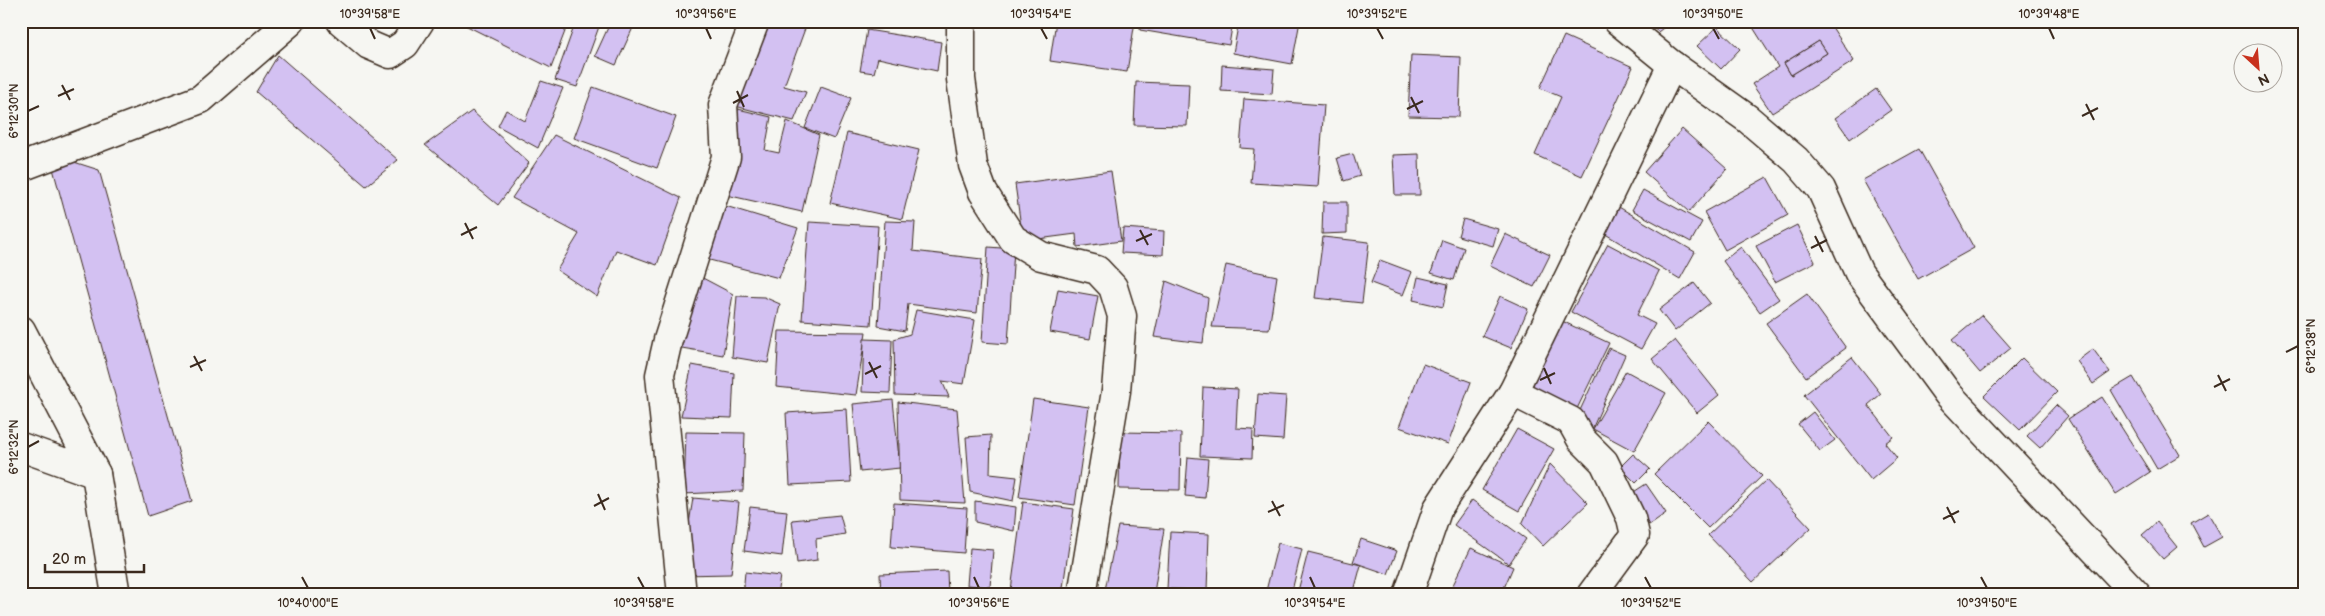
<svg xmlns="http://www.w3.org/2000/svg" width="2325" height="616" font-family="'Balsamiq Sans',sans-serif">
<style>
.building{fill:#d3c1f2;stroke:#3b2a1e;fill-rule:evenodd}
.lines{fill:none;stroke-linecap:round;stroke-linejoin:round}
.street-casing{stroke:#3b2a1e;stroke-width:31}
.street{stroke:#f6f6f2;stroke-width:28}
.ticks{fill:none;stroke:#3b2a1e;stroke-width:2}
.neatline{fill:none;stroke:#3b2a1e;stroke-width:2}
.ticks-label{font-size:12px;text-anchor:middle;fill:#3b2a1e}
</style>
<rect width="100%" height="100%" fill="#f6f6f2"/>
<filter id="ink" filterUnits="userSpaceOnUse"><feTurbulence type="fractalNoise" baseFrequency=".02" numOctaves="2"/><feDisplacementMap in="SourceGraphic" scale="10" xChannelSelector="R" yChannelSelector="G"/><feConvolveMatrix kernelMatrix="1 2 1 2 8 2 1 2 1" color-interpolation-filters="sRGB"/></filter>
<g filter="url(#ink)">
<g class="building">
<polygon points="462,21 569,21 551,68 461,23"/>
<polygon points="576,21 591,21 600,24 577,87 555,80"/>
<polygon points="611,21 636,21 616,65 595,56"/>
<polygon points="764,21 784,21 806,26 784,86 806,92 794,121 731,105"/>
<polygon points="1056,21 1135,21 1127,72 1050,61"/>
<polygon points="1141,21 1233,21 1229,45 1140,30"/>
<polygon points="1239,21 1300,21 1292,64 1233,53"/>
<polygon points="1650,21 1672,21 1658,32"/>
<path d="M1749 21H1841L1832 27 1854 61 1772 113 1752 84 1778 67ZM1819 41 1827 53 1791 75 1784 63Z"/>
<polygon points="1717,27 1740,49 1721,69 1697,46"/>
<polygon points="867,30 941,42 937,71 878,58 874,73 860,71"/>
<polygon points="1564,36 1633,67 1582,176 1535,155 1561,97 1540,88"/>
<polygon points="1819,41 1827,53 1791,75 1784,63"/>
<polygon points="278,55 398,160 366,186 256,92"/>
<polygon points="1411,55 1461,57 1459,117 1408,116"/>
<polygon points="1222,65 1274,69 1272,94 1221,91"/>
<polygon points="541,81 563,88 538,148 498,126 506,110 525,121"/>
<polygon points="1136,82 1189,84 1187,126 1134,125"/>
<polygon points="593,87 676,117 657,168 574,138"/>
<polygon points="821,87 851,98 834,139 805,128"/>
<polygon points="1876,89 1891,110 1850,139 1835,118"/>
<polygon points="1244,99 1324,105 1318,187 1251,183 1254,149 1240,148"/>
<polygon points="738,109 771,117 765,150 779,153 787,121 819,135 802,212 722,194"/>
<polygon points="472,111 529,163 498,205 425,145"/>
<polygon points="1682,129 1727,169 1689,212 1644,172"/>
<polygon points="847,133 919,150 902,219 830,203"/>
<polygon points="554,135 681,198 657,265 616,250 597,297 557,270 579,234 512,198"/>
<polygon points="1919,149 1974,248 1918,279 1863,180"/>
<polygon points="49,154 99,170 192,501 148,516"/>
<polygon points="1353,154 1360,176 1344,181 1337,158"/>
<polygon points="1419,154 1420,195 1395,195 1393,155"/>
<polygon points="1111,171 1121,241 1077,247 1076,234 1023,241 1015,184"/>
<polygon points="1767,177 1788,215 1725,250 1704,212"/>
<polygon points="1643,190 1702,222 1691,242 1632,210"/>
<polygon points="1323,202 1347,202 1347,233 1322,234"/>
<polygon points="1612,203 1695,252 1680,279 1597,229"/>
<polygon points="722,205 798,228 779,278 698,257"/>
<polygon points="1463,219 1498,229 1493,246 1458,236"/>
<polygon points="885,221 915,222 913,251 982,259 977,313 908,304 905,331 878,326"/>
<polygon points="809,222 878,226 871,325 802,320"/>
<polygon points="1797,225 1815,262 1775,282 1756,246"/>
<polygon points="1123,228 1164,231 1163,255 1121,253"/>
<polygon points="1505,234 1550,255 1534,287 1490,266"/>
<polygon points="1323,237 1369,242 1362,303 1315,298"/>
<polygon points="1442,240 1464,248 1454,280 1431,273"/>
<polygon points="1608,244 1659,271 1637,315 1655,324 1641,349 1571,312"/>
<polygon points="988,247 1014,249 1008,344 982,342"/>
<polygon points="1741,247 1779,299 1760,312 1723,261"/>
<polygon points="1380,260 1412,272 1403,295 1371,283"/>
<polygon points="1226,265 1277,276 1269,329 1212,327"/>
<polygon points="697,275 733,294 723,355 670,346"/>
<polygon points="1418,277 1448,284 1443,307 1413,300"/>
<polygon points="1166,281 1208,298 1203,343 1154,337"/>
<polygon points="1694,283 1710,303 1675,331 1659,310"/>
<polygon points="1058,289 1098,296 1090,339 1050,332"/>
<polygon points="1807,294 1846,348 1806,377 1766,323"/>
<polygon points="737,296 764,297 780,304 768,363 732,357"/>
<polygon points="1500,296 1528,309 1511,348 1482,336"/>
<polygon points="916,310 975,320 964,384 942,381 949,397 895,395 894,339 910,334"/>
<polygon points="1982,315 2011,348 1980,373 1952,340"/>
<polygon points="1562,321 1609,343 1574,415 1528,393"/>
<polygon points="779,331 866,332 856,395 776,387"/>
<polygon points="864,339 892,340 890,393 862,392"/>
<polygon points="1675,340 1719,395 1697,413 1652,359"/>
<polygon points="1609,348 1625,355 1593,427 1576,419"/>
<polygon points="2093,349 2110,372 2093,384 2077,361"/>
<polygon points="1852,357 1881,394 1868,405 1893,437 1885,443 1897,458 1871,480 1804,395"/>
<polygon points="2022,358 2057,392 2020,430 1984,396"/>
<polygon points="1423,364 1471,382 1448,444 1399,427"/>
<polygon points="692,365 734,373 732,418 681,416"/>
<polygon points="1626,371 1666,393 1634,451 1593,429"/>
<polygon points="2133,377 2180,455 2157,469 2111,390"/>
<polygon points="1203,387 1238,389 1236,428 1253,429 1252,458 1200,456"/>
<polygon points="1258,394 1286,396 1283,440 1255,438"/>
<polygon points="2102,397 2150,472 2116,494 2068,419"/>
<polygon points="1033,399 1089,407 1075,505 1019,497"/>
<polygon points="893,400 900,468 860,472 853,404"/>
<polygon points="898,402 957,409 965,503 900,500"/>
<polygon points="2056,405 2068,416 2040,448 2027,436"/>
<polygon points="847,409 851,482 790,485 786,413"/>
<polygon points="1813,412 1835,440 1820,451 1798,424"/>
<polygon points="1708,421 1762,476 1708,528 1654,474"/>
<polygon points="1517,429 1554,449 1519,511 1482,490"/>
<polygon points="686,432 745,433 743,491 684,494"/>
<polygon points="1120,432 1181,433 1180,490 1119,489"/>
<polygon points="991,435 990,474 1017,477 1013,501 970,492 966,437"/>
<polygon points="1633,454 1650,469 1636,483 1620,467"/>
<polygon points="1188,457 1208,459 1205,498 1185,496"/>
<polygon points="1550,464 1588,503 1543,546 1522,524"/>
<polygon points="1766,480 1811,528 1753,582 1708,535"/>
<polygon points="1646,484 1666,513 1649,525 1629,495"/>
<polygon points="693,498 739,502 731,574 681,575"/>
<polygon points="1472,500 1526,539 1509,564 1454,525"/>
<polygon points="975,501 1016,507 1014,531 975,522"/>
<polygon points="1023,502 1074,509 1062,595 1011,590"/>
<polygon points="894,503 967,508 964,553 891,547"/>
<polygon points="750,507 787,511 782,556 744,551"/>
<polygon points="2208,513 2222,537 2204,547 2191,523"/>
<polygon points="840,515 845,534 816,539 817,560 797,563 792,520"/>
<polygon points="2157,522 2177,547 2163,559 2142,535"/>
<polygon points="1118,526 1164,529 1154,593 1104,595"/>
<polygon points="1170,532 1209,534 1207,590 1167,589"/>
<polygon points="1361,539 1397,551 1388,574 1353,562"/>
<polygon points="1278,543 1302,549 1291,595 1265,595"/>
<polygon points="970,548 993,550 990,587 967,585"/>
<polygon points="1471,548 1513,567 1501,595 1469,595 1452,587"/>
<polygon points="1308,552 1361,565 1353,595 1297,595"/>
<polygon points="947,571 948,595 881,595 880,574"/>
<polygon points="745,572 780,576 777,595 743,594"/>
</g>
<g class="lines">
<g class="street-casing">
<g id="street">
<polyline points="341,21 369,45 390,54 405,44 420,21"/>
<polyline points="961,21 961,79 973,165 983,192 1013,239 1041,256 1097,270 1113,287 1122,316 1116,391 1082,595"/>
<polyline points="1618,21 1672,65 1748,119 1796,160 1821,189 1859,273 1948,394 2137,595"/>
<polyline points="21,167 201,99 291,21"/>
<polyline points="21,330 96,474 116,595"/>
<polyline points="1513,392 1571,421 1581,439 1604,462 1631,518 1635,535 1591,595"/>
<polyline points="21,447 96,474"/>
<polyline points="682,595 660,375 668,340 726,157 723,105 755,21"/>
<polyline points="1408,595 1438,508 1513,392 1672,65"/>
</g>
</g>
<use href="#street" class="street"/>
</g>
</g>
<path class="ticks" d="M370 28 375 39M706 28 711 39M1041 28 1047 39M1377 28 1383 39M1713 28 1719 39M2049 28 2054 39M62 85 70 100M737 91 744 107M58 96 74 89M1411 97 1419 113M733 103 748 95M2086 104 2094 120M1407 109 1423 101M28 111 39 106M2082 116 2098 108M465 223 473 239M1140 230 1148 245M461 235 477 227M1815 236 1823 252M1136 241 1152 234M1811 248 1827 240M2286 352 2298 346M194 356 202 371M869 362 877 378M190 367 206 360M1544 368 1551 384M865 374 881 366M2218 375 2226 391M1540 380 1555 373M2214 387 2230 379M28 447 39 441M598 494 605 510M1272 501 1280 516M594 506 609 498M1947 507 1955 523M1268 512 1284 505M1943 519 1959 511M302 577 308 588M638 577 644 588M974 577 979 588M1310 577 1315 588M1645 577 1651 588M1981 577 1987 588"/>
<rect width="2325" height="616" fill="none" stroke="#f6f6f2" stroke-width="55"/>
<g transform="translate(2258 68) rotate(154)"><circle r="24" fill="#f6f6f2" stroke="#aba49d"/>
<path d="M0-4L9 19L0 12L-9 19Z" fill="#c8321e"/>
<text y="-8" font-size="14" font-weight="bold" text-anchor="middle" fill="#3b2a1e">N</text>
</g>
<path d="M45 564v8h99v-8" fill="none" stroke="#3b2a1e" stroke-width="2.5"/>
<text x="52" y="564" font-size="15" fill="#3b2a1e" stroke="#f6f6f2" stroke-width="4" paint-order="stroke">20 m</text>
<rect x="28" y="28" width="2270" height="560" class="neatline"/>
<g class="ticks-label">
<text x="370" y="18">10°39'58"E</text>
<text x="706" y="18">10°39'56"E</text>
<text x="1041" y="18">10°39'54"E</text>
<text x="1377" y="18">10°39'52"E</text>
<text x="1713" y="18">10°39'50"E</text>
<text x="2049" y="18">10°39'48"E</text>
<text transform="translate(14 111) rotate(-90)" y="4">6°12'30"N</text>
<text transform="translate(2311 346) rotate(-90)" y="4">6°12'38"N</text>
<text transform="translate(14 447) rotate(-90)" y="4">6°12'32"N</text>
<text x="308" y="607">10°40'00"E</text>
<text x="644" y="607">10°39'58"E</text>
<text x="979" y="607">10°39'56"E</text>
<text x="1315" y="607">10°39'54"E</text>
<text x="1651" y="607">10°39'52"E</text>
<text x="1987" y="607">10°39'50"E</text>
</g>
</svg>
